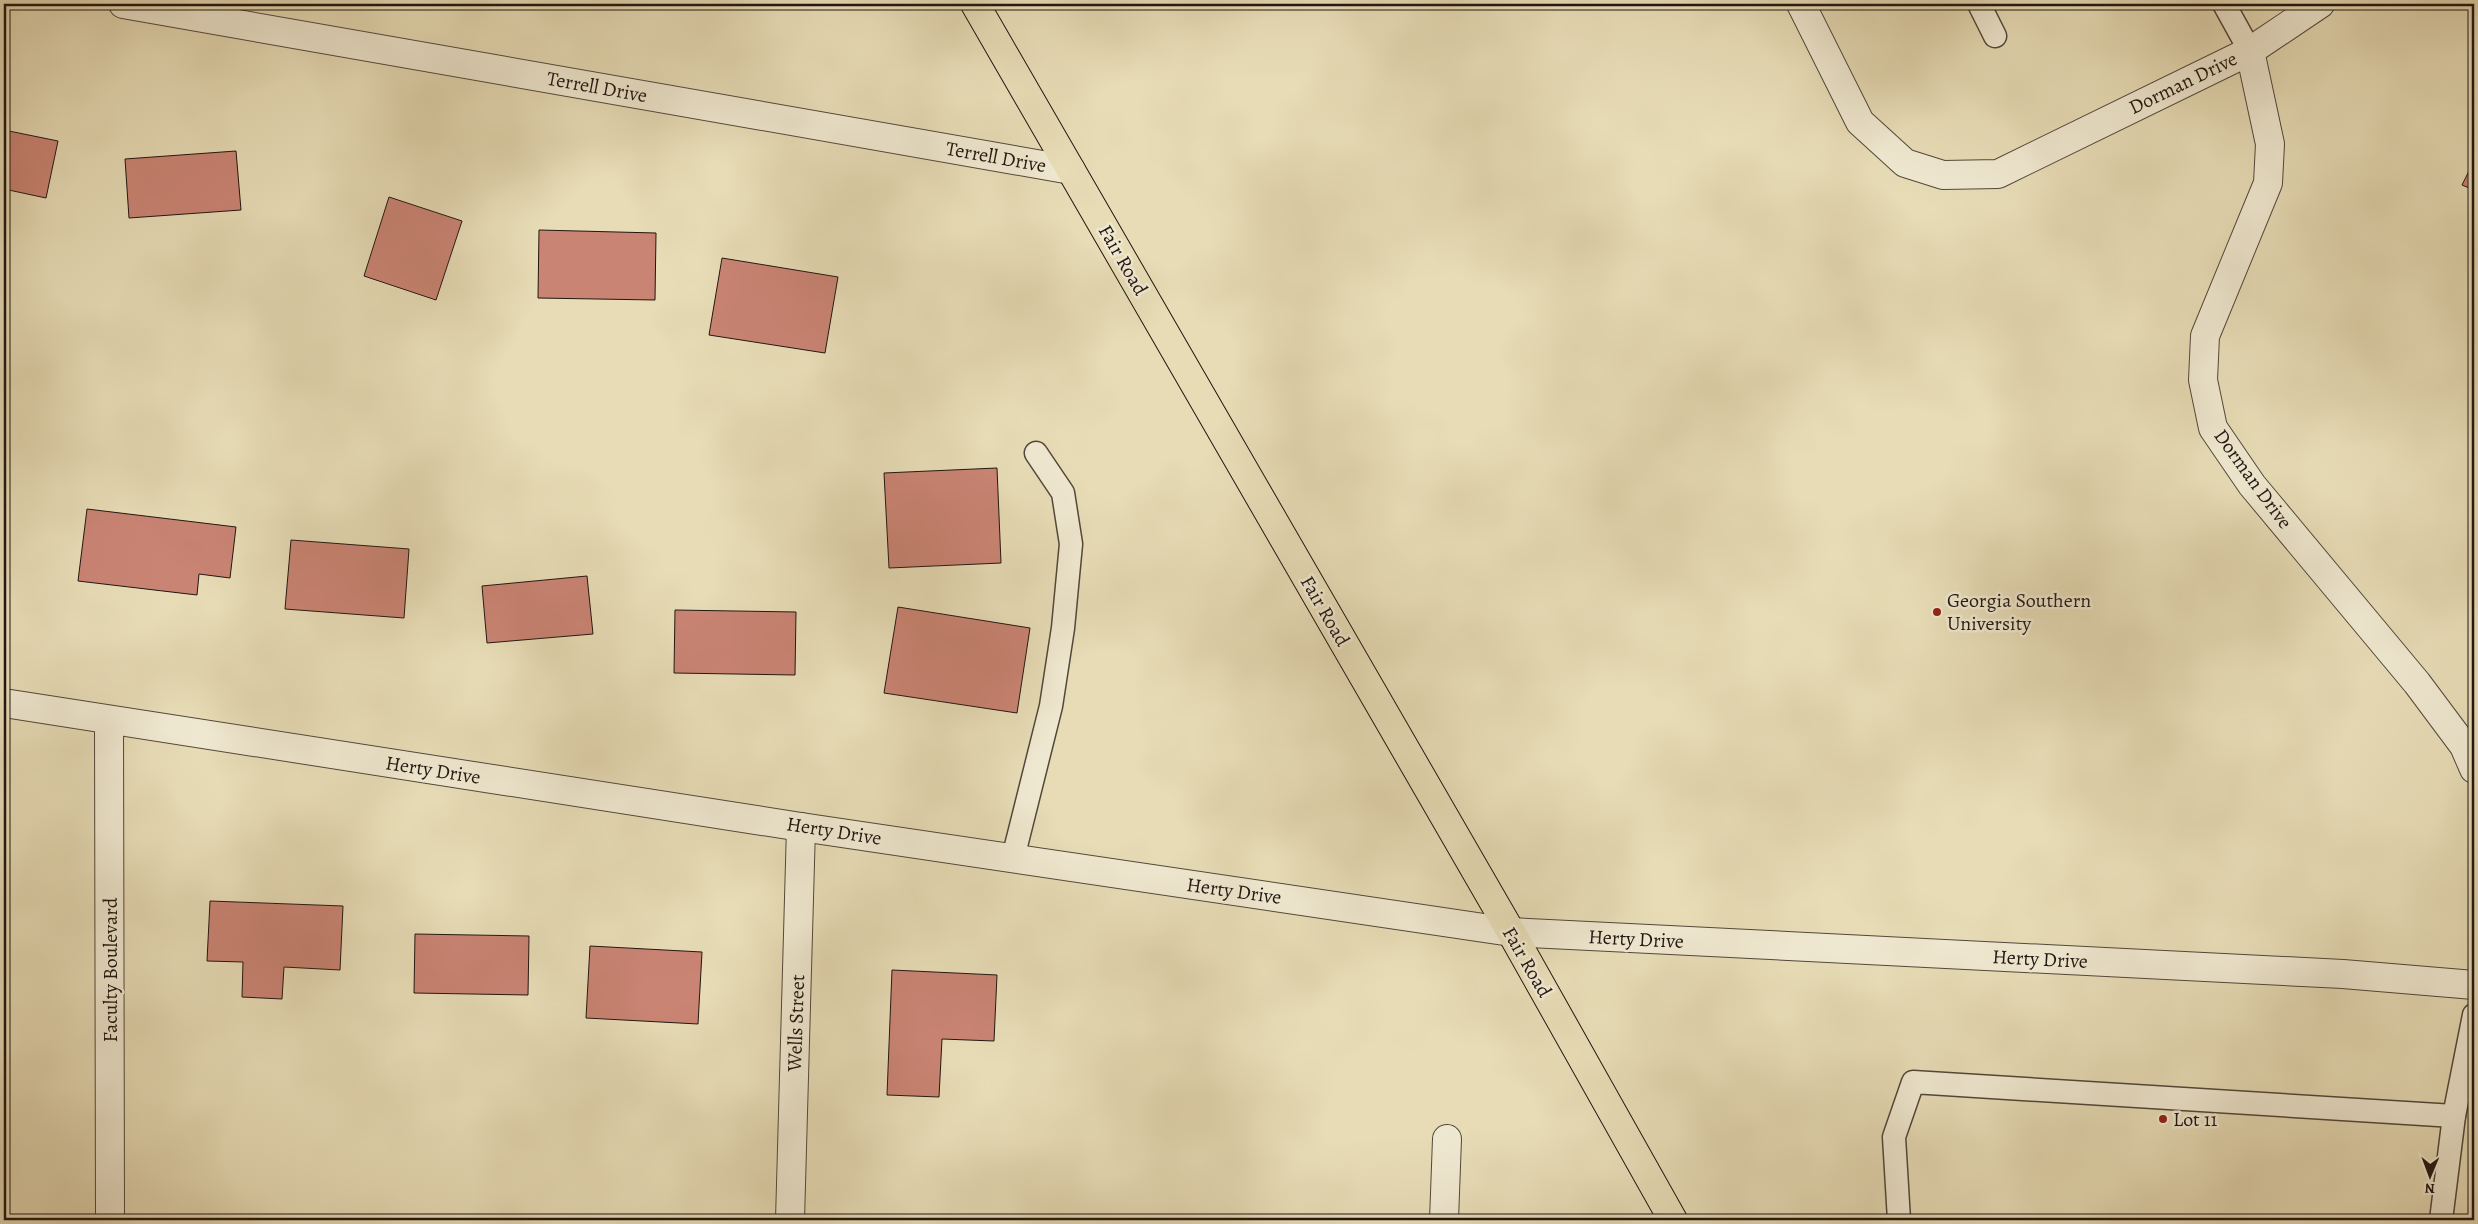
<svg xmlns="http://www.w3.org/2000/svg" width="2478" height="1224" font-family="Alegreya,serif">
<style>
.building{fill:#ca8474;stroke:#211611}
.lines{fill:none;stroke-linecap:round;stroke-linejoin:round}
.lane-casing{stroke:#52483a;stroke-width:25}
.street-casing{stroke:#52483a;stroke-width:30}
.primary-casing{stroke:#211611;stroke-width:30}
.lane{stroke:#efe8d0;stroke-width:22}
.street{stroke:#efe8d0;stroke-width:28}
.primary{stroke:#e7dcb6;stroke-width:28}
.poi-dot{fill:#8f2418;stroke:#efe8d0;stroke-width:2}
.labels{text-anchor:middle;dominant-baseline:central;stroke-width:5;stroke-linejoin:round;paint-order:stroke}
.street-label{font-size:20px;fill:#211611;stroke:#efe8d0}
.poi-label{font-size:20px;fill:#211611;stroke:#efe8d0;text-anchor:start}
</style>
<rect width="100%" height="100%" fill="#e7dcb6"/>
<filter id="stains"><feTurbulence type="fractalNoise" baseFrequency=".004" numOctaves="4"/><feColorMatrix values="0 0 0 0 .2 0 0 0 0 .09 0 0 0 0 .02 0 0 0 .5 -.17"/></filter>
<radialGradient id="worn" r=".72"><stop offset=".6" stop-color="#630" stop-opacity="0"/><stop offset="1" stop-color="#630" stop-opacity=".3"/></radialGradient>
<g class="building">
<polygon points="4,130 58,141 46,198 4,189"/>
<polygon points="236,151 241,210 129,218 125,159"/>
<polygon points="2474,161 2474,190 2462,185"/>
<polygon points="389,197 462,221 436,300 364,276"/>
<polygon points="539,230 656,233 655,300 538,298"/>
<polygon points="722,258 838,277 825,353 709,335"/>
<polygon points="997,468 1001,563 889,568 884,473"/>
<polygon points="87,509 236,527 230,578 199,574 197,595 78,581"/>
<polygon points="291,540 409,549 404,618 285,609"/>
<polygon points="587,576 593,634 487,643 482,586"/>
<polygon points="898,607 1030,628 1017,713 884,693"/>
<polygon points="675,610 796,612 795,675 674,673"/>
<polygon points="210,901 343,906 340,970 284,967 282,999 242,997 243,962 207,961"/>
<polygon points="415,934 529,936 528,995 414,993"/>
<polygon points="590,946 702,952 698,1024 586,1018"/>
<polygon points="892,970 997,975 994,1041 942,1039 939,1097 887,1095"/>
</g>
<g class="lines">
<g class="lane-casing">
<g id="lane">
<polyline points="1979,4 1995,36"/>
<polyline points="2224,4 2250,51"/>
<polyline points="1013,858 1051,706 1063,628 1071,544 1063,493 1036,453"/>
<polyline points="1899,1220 1894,1137 1913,1082 2454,1116 2474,1015"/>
<polyline points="2441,1220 2454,1116"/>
</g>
</g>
<g class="street-casing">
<g id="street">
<polyline points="123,4 1071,170"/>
<polyline points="1801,4 1860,122 1905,163 1943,175 1998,174 2250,51 2320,4"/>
<polyline points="2250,51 2270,144 2268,183 2205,336 2203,380 2213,428 2252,485 2417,683 2464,746 2474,769"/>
<polyline points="4,703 801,827 1511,932 2343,974 2474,985"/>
<polyline points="109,720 110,1220"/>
<polyline points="790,1220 801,827"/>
<polyline points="1444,1220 1447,1139"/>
</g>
</g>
<g class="primary-casing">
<polyline id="primary" points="975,4 1511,932 1673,1220"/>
</g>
<use href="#lane" class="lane"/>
<use href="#street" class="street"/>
<use href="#primary" class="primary"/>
</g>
<g class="poi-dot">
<circle cx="1937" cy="612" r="5"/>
<circle cx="2163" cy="1119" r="5"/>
</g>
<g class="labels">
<g class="street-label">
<text transform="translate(2183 83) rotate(-26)">Dorman Drive</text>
<text transform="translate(597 87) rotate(10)">Terrell Drive</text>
<text transform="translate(996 157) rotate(10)">Terrell Drive</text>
<text transform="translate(1123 260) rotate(60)">Fair Road</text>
<text transform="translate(2253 479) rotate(54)">Dorman Drive</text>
<text transform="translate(1325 611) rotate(60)">Fair Road</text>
<text transform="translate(433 770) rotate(9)">Herty Drive</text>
<text transform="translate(834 831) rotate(9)">Herty Drive</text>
<text transform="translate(1234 891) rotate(8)">Herty Drive</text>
<text transform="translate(1636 939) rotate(3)">Herty Drive</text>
<text transform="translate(2040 959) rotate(3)">Herty Drive</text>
<text transform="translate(1527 962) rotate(60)">Fair Road</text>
<text transform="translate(110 970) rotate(-90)">Faculty Boulevard</text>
<text transform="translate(796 1023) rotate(-88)">Wells Street</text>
</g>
<g class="poi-label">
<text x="1947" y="600">Georgia Southern<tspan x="1947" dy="23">University</tspan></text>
<text x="2173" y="1119">Lot 11</text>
</g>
</g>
<rect width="2478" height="1224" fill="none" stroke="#e7dcb6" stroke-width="20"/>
<rect x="5" y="5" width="2468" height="1214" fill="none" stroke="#211611" stroke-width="2.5"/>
<rect x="10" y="10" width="2458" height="1204" fill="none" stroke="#211611"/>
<g transform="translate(2430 1176) rotate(181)" stroke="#efe8d0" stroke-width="4" paint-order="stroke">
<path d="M0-4L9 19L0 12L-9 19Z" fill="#211611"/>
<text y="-8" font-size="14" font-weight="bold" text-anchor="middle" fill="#211611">N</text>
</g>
<rect width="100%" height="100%" filter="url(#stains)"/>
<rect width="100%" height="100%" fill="url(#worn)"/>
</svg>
